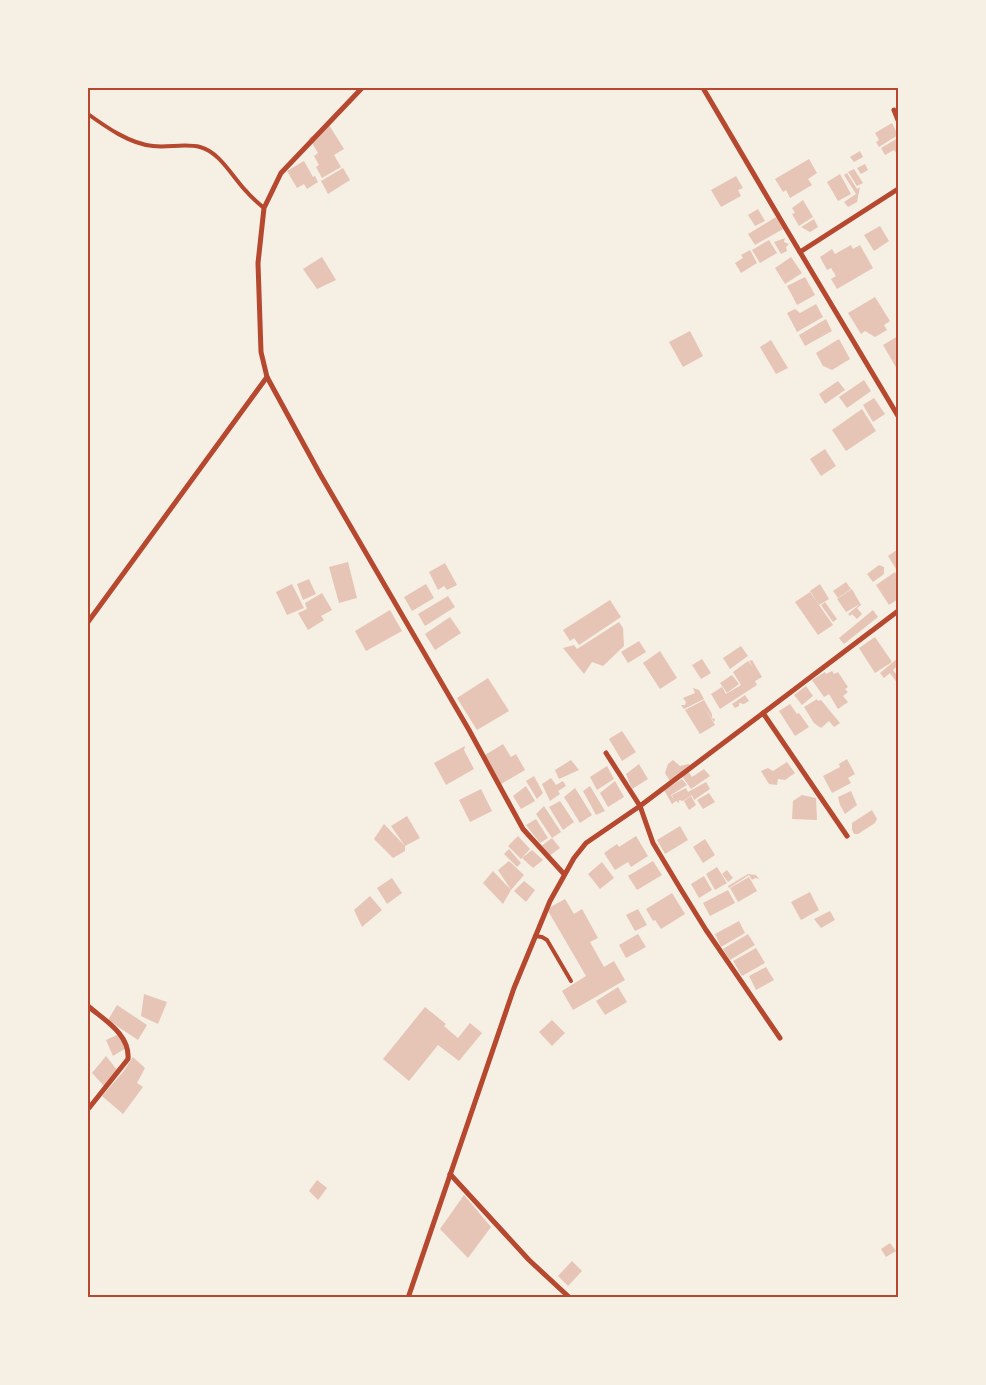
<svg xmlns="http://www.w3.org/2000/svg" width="986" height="1385" font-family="'Source Sans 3',sans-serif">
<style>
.building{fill:#e6c5b7}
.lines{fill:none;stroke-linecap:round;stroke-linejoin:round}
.service{stroke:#b5482f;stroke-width:4}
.minor{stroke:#b5482f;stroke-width:5}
.neatline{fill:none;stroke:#b5482f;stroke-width:2}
</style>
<rect width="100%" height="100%" fill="#f6efe4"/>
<g class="building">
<polygon points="892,123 898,135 879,147 876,142 879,140 875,133"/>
<polygon points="329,125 344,149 334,155 341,167 322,178 316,167 319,165 314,156 318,153 309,138"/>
<polygon points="898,138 898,151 896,153 894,150 885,155 881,148"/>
<polygon points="860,151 863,157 854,162 850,157"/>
<polygon points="809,159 817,173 808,179 812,185 790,198 786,190 783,192 775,179"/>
<polygon points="304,161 313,177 315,176 318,182 307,189 304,184 297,188 287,171"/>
<polygon points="865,164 868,170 861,174 857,168"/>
<polygon points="343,168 350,180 328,194 321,181"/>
<polygon points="854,169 863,183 857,186 848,172"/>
<polygon points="847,173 857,189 860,187 857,202 848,207 844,202 856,194 844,175"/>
<polygon points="840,174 851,194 838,201 827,182"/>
<polygon points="736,176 743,188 738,190 741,196 721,207 711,190"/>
<polygon points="803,200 813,217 799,226 792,214 795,213 792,208"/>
<polygon points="758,209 765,221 755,226 748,215"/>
<polygon points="776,217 783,229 755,245 748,234"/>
<polygon points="814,219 818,227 810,232 801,227"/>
<polygon points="880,226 889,241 874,251 864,235"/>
<polygon points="785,238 784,242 789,244 786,247 787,251 781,254 774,242"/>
<polygon points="769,240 777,253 760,263 752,250"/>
<polygon points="851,245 853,249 860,245 873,268 837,289 831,279 836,276 831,268 827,270 820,257 832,249 835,254"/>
<polygon points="750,250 757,263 741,273 735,263 743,258 741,255"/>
<polygon points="322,257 336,280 317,289 303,269"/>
<polygon points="791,257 802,273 785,284 775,268"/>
<polygon points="805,277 815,295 797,305 787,286"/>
<polygon points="875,297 890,321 884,325 887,330 875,337 865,331 861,334 848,313"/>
<polygon points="816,304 823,317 797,332 787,313 795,309 800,313"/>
<polygon points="826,319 832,331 805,346 799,335"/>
<polygon points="690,331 703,356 683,367 669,342"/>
<polygon points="898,336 898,368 897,369 883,345"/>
<polygon points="839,339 850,359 832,370 823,366 816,353"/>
<polygon points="771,340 788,368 776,374 760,347"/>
<polygon points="864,380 871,391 847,408 839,397"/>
<polygon points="838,381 845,390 825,404 819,394"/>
<polygon points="874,398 885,414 873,422 863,405"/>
<polygon points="862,409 876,431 846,451 832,430"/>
<polygon points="825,449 836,466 821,476 810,459"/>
<polygon points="898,549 898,572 888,556"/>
<polygon points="348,562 357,598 339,603 329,567"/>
<polygon points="445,563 457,585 447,590 444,586 438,590 429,572"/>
<polygon points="879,565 884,567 884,574 873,582 867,574"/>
<polygon points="895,572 898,577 898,599 889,605 876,585"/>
<polygon points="309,579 316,594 303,600 297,584"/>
<polygon points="846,582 851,589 838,598 833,591"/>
<polygon points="292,584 304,608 287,615 276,592"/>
<polygon points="426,584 434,598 412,611 404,597"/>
<polygon points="820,584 829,599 819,605 810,591"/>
<polygon points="852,589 861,605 857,608 862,614 857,619 852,614 850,616 848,614 860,604 846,612 837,599"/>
<polygon points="810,592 833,625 818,635 795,602"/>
<polygon points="322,593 332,610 321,616 324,620 308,630 298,613 307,609 305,603"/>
<polygon points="448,596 455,607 425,626 418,614"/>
<polygon points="610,600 621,617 579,645 574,638 570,641 563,630"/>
<polygon points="825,602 837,619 833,622 821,605"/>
<polygon points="390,610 402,631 366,651 355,631"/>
<polygon points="873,610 878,617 844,644 839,638"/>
<polygon points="450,617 461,633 435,650 425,634"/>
<polygon points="619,622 623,628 624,646 603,666 592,662 584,674 563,648 574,645 577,649"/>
<polygon points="875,637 892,662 875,673 859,648"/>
<polygon points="639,641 646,652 628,663 621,652"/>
<polygon points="741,646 748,656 730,669 723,658"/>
<polygon points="660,651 677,678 660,689 643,663"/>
<polygon points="898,658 898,665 893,670 898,677 898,684 890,673 884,678 880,673"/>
<polygon points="702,659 711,673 701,679 692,665"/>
<polygon points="752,660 762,677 755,681 757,685 720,709 711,694 722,687 726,694 741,685 733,672 748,661 753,667 749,661"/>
<polygon points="832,671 834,674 838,672 848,687 845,689 848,692 843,696 848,702 838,709 829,694 824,697 812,680 825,672 826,674"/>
<polygon points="732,675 739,684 727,693 720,683"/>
<polygon points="488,678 509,711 477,730 457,698"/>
<polygon points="806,686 813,696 802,705 794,695"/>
<polygon points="693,688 699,690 704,699 684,709 681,705 685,705 686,702 683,698 695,693"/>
<polygon points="745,695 749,701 744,704 739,703 739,706 735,708 732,704"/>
<polygon points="817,699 818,701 821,700 840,723 834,727 829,721 821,728 814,723 804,707"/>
<polygon points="704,700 712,714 712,718 715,719 714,722 705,708 715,725 700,734 685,710"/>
<polygon points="790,704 797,714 799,713 809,727 795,736 779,711"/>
<polygon points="622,731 636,752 622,761 609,739"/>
<polygon points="503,744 511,757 516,754 525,770 501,784 485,755"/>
<polygon points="465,746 464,750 474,769 446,785 434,763"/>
<polygon points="847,759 855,774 848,778 851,783 832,793 823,776 840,767 839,764"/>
<polygon points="571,760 579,770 559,779 555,770"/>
<polygon points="673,760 680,766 689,764 691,767 670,781 665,773 668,764"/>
<polygon points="787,762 795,773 785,780 778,779 777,785 769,784 761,771 768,768 773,771"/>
<polygon points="639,764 648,779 632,789 626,774"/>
<polygon points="607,766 614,779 597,790 590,777"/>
<polygon points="704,769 710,776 691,789 682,776 688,771 692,777"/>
<polygon points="534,776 543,793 537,799 526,781"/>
<polygon points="551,778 556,785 563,781 566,786 558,791 560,794 550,801 542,784"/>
<polygon points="682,779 687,785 671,795 674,800 672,795 686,788 688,792 706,782 710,789 694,800 692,795 683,801 679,800 679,803 676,801 672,804 664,790"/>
<polygon points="615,781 624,797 608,807 600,793"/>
<polygon points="526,786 535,801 521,809 513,796"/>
<polygon points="590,786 605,811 596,815 583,791"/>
<polygon points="575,788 592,815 580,823 564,797"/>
<polygon points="481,789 492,811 470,822 459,800"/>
<polygon points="851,791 857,805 845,814 840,805 838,797"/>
<polygon points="709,793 715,802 703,809 697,800"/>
<polygon points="802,795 816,798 817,820 792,819 793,801"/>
<polygon points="691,796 696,805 689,810 684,801"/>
<polygon points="560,801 574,822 563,830 549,807"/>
<polygon points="544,806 561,832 552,838 536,814"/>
<polygon points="872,810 877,819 875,823 858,834 854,834 852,830 852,823"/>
<polygon points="407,816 420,838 405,846 405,851 393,858 374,839 384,824 405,846 391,826"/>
<polygon points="536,819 548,838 540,843 526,825"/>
<polygon points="680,826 688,840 665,854 657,840"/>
<polygon points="518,836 530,849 521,859 508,846"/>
<polygon points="636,836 648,856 631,867 628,862 615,870 604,853 617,844 619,847"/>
<polygon points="552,838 560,848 548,857 540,847"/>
<polygon points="705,839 715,855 703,863 693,847"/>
<polygon points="509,849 521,863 517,867 504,854"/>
<polygon points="532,850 543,860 533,868 522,858"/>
<polygon points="509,861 524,875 511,890 498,870"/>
<polygon points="653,861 662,875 637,890 628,876"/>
<polygon points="602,862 614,878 600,889 588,874"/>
<polygon points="717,867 727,883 715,890 706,874"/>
<polygon points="727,870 733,878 728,882 722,874"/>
<polygon points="493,871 511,890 503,904 483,883"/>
<polygon points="748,874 756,875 759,879 755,878 752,880 749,875 729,888 728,886"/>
<polygon points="704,876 712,890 699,898 691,884"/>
<polygon points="749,877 757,891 738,902 730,888"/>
<polygon points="392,878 402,893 387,904 377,888"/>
<polygon points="524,881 535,890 526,902 514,891"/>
<polygon points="728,890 735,903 710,916 703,903"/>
<polygon points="810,892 819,910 801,920 791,902"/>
<polygon points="672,893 685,914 661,929 655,920 653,921 646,909"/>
<polygon points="370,896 382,910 362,927 354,910"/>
<polygon points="565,899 574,914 582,909 598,938 590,942 604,967 614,961 625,980 573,1010 562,991 586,976 547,909"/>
<polygon points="638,909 647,925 635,931 626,915"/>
<polygon points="830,911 835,920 821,928 814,919"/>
<polygon points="739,921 745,933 721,947 715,934"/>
<polygon points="638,934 646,947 626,958 619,945"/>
<polygon points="748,934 755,945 730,960 723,949"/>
<polygon points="756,948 765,963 742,976 733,961"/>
<polygon points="766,967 774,980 756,990 749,976"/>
<polygon points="618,987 627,1002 605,1015 596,1001"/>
<polygon points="144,994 167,1002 158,1024 141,1016"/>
<polygon points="117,1005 147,1025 138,1040 108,1020"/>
<polygon points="425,1007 446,1024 444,1026 458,1038 470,1023 482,1033 459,1061 438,1045 409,1081 383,1059"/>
<polygon points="552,1020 565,1033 552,1046 539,1032"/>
<polygon points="119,1034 126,1048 113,1056 106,1040"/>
<polygon points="106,1056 117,1070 105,1087 92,1073"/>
<polygon points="133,1057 145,1068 137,1083 143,1087 123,1114 102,1096 123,1072"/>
<polygon points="317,1180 327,1188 318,1200 309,1191"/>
<polygon points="464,1195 491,1227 468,1258 440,1229"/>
<polygon points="890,1243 896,1251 886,1257 881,1249"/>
<polygon points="572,1261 582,1271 568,1286 558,1276"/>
</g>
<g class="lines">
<g class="service">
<path d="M88 114C106 127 130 144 153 146 168 148 185 143 200 147 220 152 233 178 247 192 252 198 258 203 264 208"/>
<polyline points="535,936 542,937 547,940 571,981"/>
</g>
<g class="minor">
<polyline points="362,88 281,173 264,208 258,263 261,352 267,377 320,474 469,730 523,829 564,874"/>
<polyline points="703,88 782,222 898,416"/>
<polyline points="894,110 898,120"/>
<polyline points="800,252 898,189"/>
<polyline points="88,622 267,377"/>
<polyline points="763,713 847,836"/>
<polyline points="606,753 640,806 653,843 680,888 706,930 780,1038"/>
<path d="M88 1006C104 1020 130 1034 128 1059L89 1108"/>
<polyline points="450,1174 529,1260 570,1298"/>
<polyline points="408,1298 514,988 550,901 574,858 586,843 640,806 898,611"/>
</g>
</g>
<rect width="986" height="1385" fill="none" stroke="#f6efe4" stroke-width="178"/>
<rect x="89" y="89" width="808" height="1207" class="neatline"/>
</svg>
